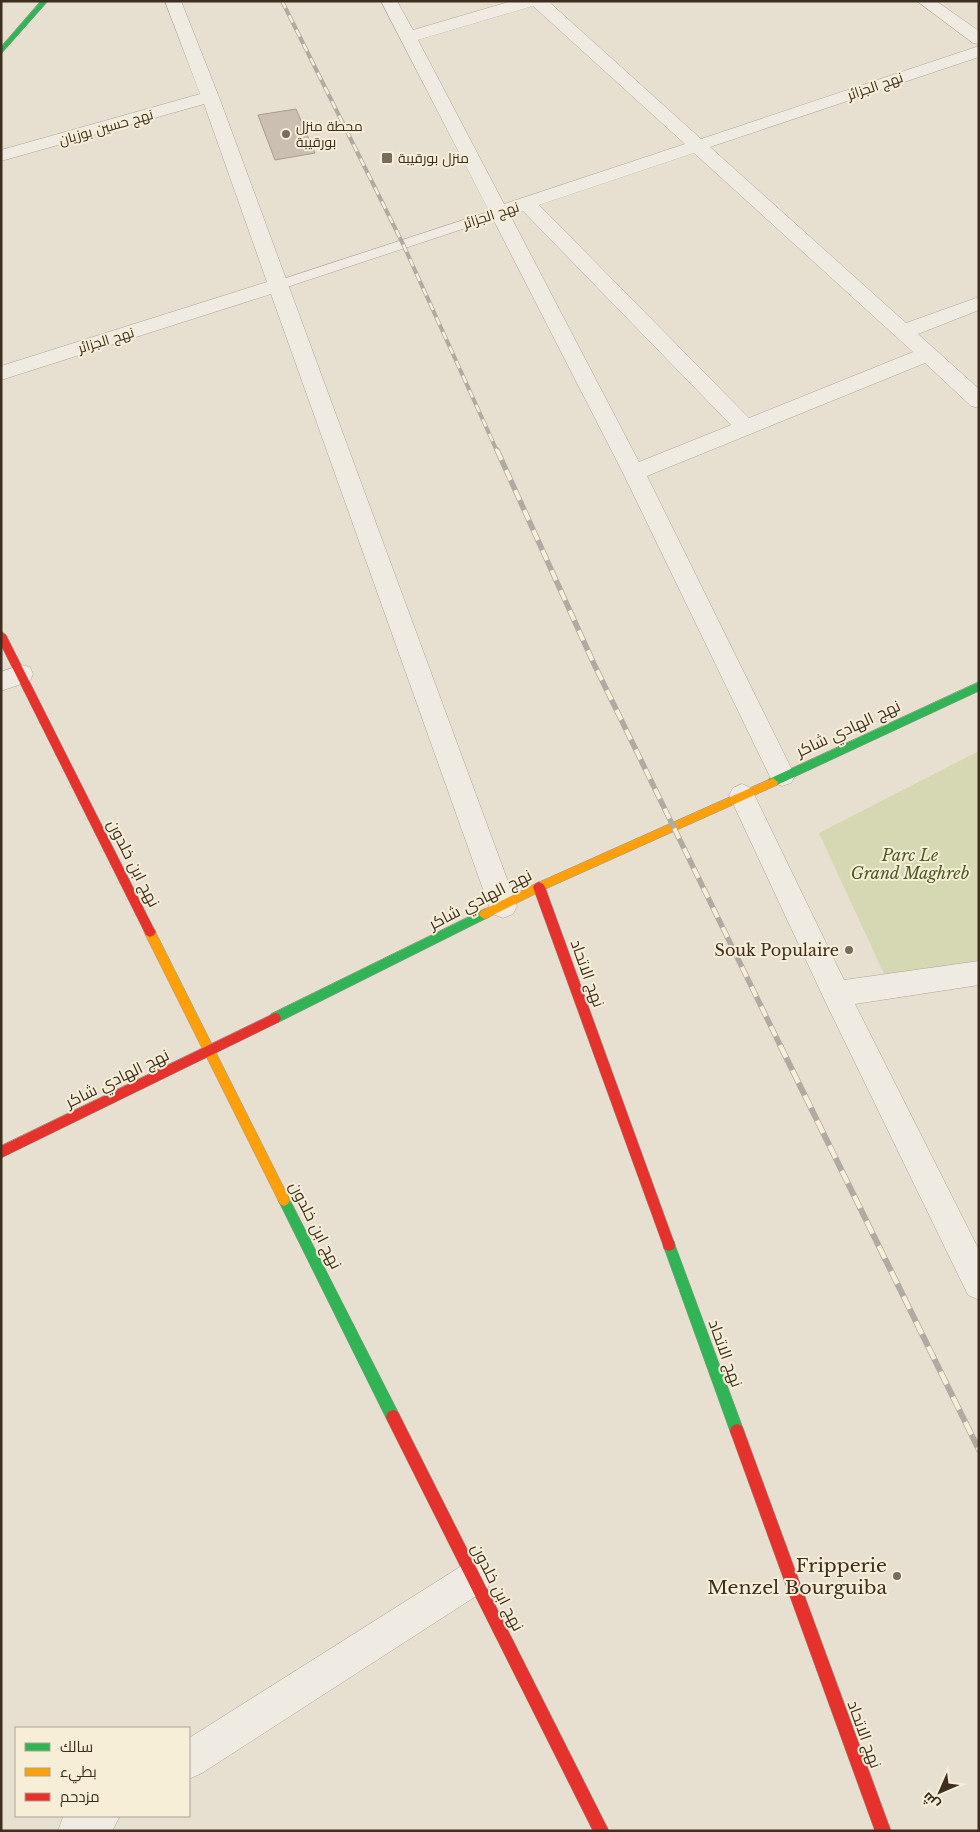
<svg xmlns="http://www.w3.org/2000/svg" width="980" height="1832" font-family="'Libre Baskerville',Cairo,serif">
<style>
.green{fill:#d6d7b3}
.building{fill:#cbbfb2;stroke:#a89c90}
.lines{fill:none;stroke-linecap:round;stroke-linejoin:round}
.lane-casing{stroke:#ada599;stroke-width:1}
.street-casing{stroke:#ada599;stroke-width:1}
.fast-casing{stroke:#9c958a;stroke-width:1}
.slow-casing{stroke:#9c958a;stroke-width:1}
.jam-casing{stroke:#9c958a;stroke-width:1}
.lane{fill:#efebe3;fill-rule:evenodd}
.street{fill:#efebe3;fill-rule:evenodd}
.fast{fill:#30b455;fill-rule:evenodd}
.slow{fill:#ff9f0a;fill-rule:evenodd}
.jam{fill:#e5322d;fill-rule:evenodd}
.rail-far2-casing{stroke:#afaaa2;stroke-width:4}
.rail-far1-casing{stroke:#afaaa2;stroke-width:5.5}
.rail-casing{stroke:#afaaa2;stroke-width:6}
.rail-far2{stroke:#f7eed8;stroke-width:2.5;stroke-dasharray:8;stroke-linecap:butt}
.rail-far1{stroke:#f7eed8;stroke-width:4;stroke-dasharray:11;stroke-linecap:butt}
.rail{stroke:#f7eed8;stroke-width:4.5;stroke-dasharray:14;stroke-linecap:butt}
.poi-dot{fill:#786c5e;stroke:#f7eed8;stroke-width:2}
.labels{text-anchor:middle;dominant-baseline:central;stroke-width:4;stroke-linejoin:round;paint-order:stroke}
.far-street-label{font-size:14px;fill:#3d2e20;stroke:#f7eed8}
.far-poi-label{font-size:14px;fill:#3d2e20;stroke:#f7eed8;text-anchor:start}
.street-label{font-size:16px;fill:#3d2e20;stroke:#f7eed8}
.park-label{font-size:16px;font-style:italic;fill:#4d5a26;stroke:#f7eed8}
.poi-label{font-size:16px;fill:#3d2e20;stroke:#f7eed8;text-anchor:end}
.near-poi-label{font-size:19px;fill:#3d2e20;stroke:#f7eed8;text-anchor:end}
</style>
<rect width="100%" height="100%" fill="#e7e0d1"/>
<polygon class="green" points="979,751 979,965 885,976 819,833"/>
<polygon class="building" points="296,109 315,153 275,160 258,115"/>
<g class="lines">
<g class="lane-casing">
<polygon id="lane" points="497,209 502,210 504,213 502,216 284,288 274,288 272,285 274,282"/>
</g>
<g class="street-casing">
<g id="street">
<polygon points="165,1 181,1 219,97 517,906 513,914 503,918 493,914 489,906 271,294 1,380 1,366 267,282 204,104 1,161 1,150 200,94"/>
<path d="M381 1H397L413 30 512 1H548L701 139 979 46V57L710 147 906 323 979 297V310L918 334 979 389V408L971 406 925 363 647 476 795 776 791 783 782 786 773 783 623 473 492 217 487 213 489 211ZM533 6 685 144 504 204 418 40ZM694 153 913 352 749 418 539 205ZM523 211 731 425 639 462 510 215Z"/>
<polygon points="917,1 936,1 979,31 979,44 973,43"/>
<polygon points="21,665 30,667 33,674 30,681 1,691 1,672"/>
<polygon points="742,784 751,788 844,980 979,961 979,985 855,1004 979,1250 979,1300 968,1295 826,1003 729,795 733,788"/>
<polygon points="475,1559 487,1565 493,1577 487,1589 202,1773 189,1779 189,1738 463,1565"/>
<polygon points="66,1816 120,1816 112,1831 58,1831 63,1817"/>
</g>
</g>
<g class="fast-casing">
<g id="fast">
<polygon points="41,1 48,1 1,54 1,47"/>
<polygon points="979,682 979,691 777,785 769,785 768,782 769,779"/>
<polygon points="485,909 489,911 491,914 489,917 279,1022 275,1023 271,1022 269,1018 271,1014"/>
<polygon points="284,1194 288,1196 398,1412 400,1417 398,1422 393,1424 388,1422 280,1204 278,1200 280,1196"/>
<polygon points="669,1239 674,1241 675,1245 744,1431 742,1436 737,1438 732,1436 730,1431 663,1245 664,1241"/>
</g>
</g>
<g class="slow-casing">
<g id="slow">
<polygon points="773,778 778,782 777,785 543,890 485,919 481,917 479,914 481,911 535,884"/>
<polygon points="150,927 154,929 288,1196 290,1200 288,1204 284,1206 280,1204 144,932 146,929"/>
</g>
</g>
<g class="jam-casing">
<g id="jam">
<polygon points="1,631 6,635 154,929 156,932 154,935 150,937 146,935 1,645"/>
<polygon points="539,882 543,884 545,887 675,1245 674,1249 669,1251 664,1249 663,1245 533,887 535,884"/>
<polygon points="275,1013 279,1014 281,1018 279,1022 1,1158 1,1146"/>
<polygon points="393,1410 398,1412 609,1831 593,1831 388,1422 386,1417 388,1412"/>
<polygon points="737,1424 742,1426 744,1431 891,1831 875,1831 730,1431 732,1426"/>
</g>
</g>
<use href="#lane" class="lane"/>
<use href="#street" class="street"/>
<use href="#fast" class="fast"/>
<use href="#slow" class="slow"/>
<use href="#jam" class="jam"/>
<g class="rail-far2-casing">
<polyline id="rail-far2" points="282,1 403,244 497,451"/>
</g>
<g class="rail-far1-casing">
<polyline id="rail-far1" points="497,450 594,664 781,1047"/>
</g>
<g class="rail-casing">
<polyline id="rail" points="780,1045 979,1450"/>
</g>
<use href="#rail-far2" class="rail-far2"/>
<use href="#rail-far1" class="rail-far1"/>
<use href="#rail" class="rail"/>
</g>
<g class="poi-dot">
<circle cx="286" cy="134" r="5"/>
<rect x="381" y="152" width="12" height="12" rx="2.5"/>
<circle cx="849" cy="950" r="5"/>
<circle cx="897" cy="1576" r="5"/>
</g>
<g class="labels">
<g class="far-street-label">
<text transform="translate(875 86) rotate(-19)">نهج الجزائر</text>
<text transform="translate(106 127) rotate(-16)">نهج حسين بوزيان</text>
<text transform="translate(491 215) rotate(-18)">نهج الجزائر</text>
<text transform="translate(106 340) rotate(-17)">نهج الجزائر</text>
</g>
<g class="far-poi-label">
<text x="296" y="126">محطة منزل<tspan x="296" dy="16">بورقيبة</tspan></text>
<text x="398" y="158">منزل بورقيبة</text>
</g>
<g class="street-label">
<text transform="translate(848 728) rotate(-25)">نهج الهادي شاكر</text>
<text transform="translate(134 863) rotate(63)">نهج ابن خلدون</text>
<text transform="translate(480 899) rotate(-27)">نهج الهادي شاكر</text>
<text transform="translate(588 973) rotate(70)">نهج الاتحاد</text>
<text transform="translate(117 1078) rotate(-26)">نهج الهادي شاكر</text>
<text transform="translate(316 1225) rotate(63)">نهج ابن خلدون</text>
<text transform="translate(726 1353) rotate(70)">نهج الاتحاد</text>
<text transform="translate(498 1587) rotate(63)">نهج ابن خلدون</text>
<text transform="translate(865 1734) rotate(70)">نهج الاتحاد</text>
</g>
<g class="park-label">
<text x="910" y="855">Parc Le<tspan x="910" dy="18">Grand Maghreb</tspan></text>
</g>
<g class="poi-label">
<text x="839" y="950">Souk Populaire</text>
</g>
<g class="near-poi-label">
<text x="887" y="1565">Fripperie<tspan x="887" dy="22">Menzel Bourguiba</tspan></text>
</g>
</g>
<rect width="980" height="1832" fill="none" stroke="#3d2e20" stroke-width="5"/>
<rect x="15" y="1727" width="175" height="90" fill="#f7eed8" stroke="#ada18e"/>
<rect x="25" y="1743" width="25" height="8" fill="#30b455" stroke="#ada18e"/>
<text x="60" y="1752" font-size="15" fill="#3d2e20">سالك</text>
<rect x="25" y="1768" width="25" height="8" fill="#ff9f0a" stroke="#ada18e"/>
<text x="60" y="1777" font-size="15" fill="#3d2e20">بطيء</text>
<rect x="25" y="1793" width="25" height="8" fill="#e5322d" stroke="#ada18e"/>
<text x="60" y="1802" font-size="15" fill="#3d2e20">مزدحم</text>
<g transform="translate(940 1792) rotate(225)" stroke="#f7eed8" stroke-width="4" paint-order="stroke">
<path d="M0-4L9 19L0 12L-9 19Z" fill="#3d2e20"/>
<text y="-8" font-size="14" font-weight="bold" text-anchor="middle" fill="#3d2e20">ش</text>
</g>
</svg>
